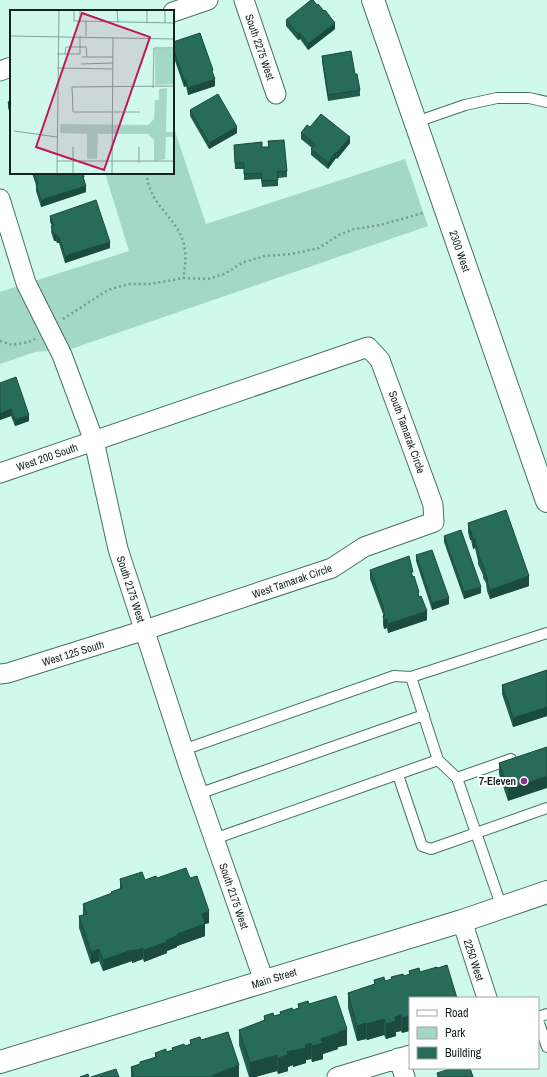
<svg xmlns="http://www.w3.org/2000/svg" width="547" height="1077" font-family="'Archivo Narrow',sans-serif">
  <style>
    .green { fill: #a3d8c7 }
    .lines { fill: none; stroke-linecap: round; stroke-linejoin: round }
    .service-casing { stroke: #487064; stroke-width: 12 }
    .minor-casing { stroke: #487064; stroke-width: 21 }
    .secondary-casing { stroke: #487064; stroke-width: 24 }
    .path { stroke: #78978d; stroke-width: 2.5; stroke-dasharray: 2 3; stroke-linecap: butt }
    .service { stroke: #fff; stroke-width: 10 }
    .minor { stroke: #fff; stroke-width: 19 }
    .secondary { stroke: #fff; stroke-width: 22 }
    .wall { fill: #225c4d }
    .shaded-wall { fill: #1b4b3e }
    .building { fill: #276b59; stroke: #1b4b3e }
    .poi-dot { fill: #852d9a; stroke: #fff; stroke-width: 1.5 }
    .labels { text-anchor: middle; stroke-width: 4; stroke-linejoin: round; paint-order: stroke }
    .street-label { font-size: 11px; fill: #13231e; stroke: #fff }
    .poi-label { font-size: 11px; font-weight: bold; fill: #13231e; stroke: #fff; text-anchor: end }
    .inset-road { fill: none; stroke: #83a399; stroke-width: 1 }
    .view { fill: #c2185b; fill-opacity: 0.15; stroke: #c2185b; stroke-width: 2 }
    .inset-edge { fill: none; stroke: #13231e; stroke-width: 2 }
  </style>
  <rect width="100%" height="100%" fill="#cef9eb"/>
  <!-- green -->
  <path class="green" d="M173,125l33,99 199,-65 23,67 -357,123 -36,3 -35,12v-72l129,-41 -24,-78h68z"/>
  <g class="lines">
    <!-- service casing -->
    <g class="service-casing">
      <path id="service" d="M416,122l49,-17 32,-7h32l18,4
        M411,677l27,83 19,18
        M183,750l211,-74 17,1 136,-44
        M398,775l24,71 9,3 116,-41
        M198,794l226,-79
        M214,839l224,-79
        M502,908l-45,-130 54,-19
        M538,1017l9,-3
        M538,1020l9,27"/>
    </g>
    <!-- minor casing -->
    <g class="minor-casing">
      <path id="minor" d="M244,0l32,94
        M173,12l35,-12
        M0,71l11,-4
        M0,199l26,84 36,72 32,86 24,108 71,218 75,214
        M0,473l368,-126 12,13 47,128 6,17 1,17 -70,25 -32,21 -187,62 -137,43 -8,1
        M462,921l25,77
        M398,1058l7,19
        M337,1077l73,-22"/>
    </g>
    <!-- secondary casing -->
    <g class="secondary-casing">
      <path id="secondary" d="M373,0l174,501
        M0,1062l462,-141 85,-29"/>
    </g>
    <!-- path -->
    <path class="path" d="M146,173c2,9 4,18 9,26 6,10 15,18 21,28 11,15 11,34 7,51
      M63,319l45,-29 20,-6h22l33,-6 25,1 16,-5 20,-12 21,-6 27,-2 27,-6 20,-13 15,-6 26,-4 43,-12
      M0,341l12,4 17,-3 6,-3"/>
    <!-- service -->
    <use href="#service" class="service"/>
    <!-- minor -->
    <use href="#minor" class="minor"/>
    <!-- secondary -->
    <use href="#secondary" class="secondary"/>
  </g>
  <!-- wall -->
  <path class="wall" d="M286,20l49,9 -27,21 -8,-11 -2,1 -12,-14z
    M173,42l40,34 2,10 -27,9 -2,-9 -2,1 -11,-32z
    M322,56l33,18 5,16v6l-32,5 -6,-39z
    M11,101v15l-3,-8v-6z
    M190,110l47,23 -28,16 -19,-33z
    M310,127l40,16 -13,16 -1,-1 -8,11 -17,-14v-6l1,-1 -11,-9v-6z
    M268,141l19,30v6l-9,1v8l-16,1 -1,-8 -17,1v-11h-9l-1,-24 28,2h6z
    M32,173h51l3,19 -45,15 -5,-16v-6z
    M50,216l60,32 -45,15 -6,-20h-2l-1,-2h-2l-3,-9 1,-6 -2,-4z
    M0,383l29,38 -14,5 -4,-10 -11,4z
    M468,523l61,63 -39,13 -3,-8 -1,-8 -3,-5v-3l-5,-11v-3l-3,-13 -2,1 -2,-9h-1l-2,-8z
    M444,536l37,57 -17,6 -20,-57z
    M416,555l33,49 -17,6 -16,-49z
    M370,570l43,7 14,43 -39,13 -1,-5 -3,1 -1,-4v-11l-13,-35z
    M547,670v46l-34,11 -11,-33v-9z
    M547,747l-39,54 -9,-27v-11z
    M157,878h33l19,45 -4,1v12l-28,10v1l-10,4v2l-23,9 -1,-3 -11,4v-2l-29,10 -4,-10 -8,3 -12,-36v-12l4,-1v-11l28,-10v-2l9,-3v-10l25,1z
    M419,968l-9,30 -8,35 -1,-2 -5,1v4l-10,3 -2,-4 -17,5 -1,-1 -9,2 -9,-33v-15l26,-9v-4l11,1 6,-1v-3l13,-1 5,-1v-4z
    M298,1004h11l38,41 -9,2v2l-15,5v5l-11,3 -1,-3 -5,1v3l-13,4v-2l-5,2v4l-10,3 -1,-3 -22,6h-6l-10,-32v-15l25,-9v-5h10l6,-1v-3l13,-2 5,-2z
    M190,1040h11l38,37h-108v-10l9,-3v-2l15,-5v-4l11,-1 6,-2v-2l13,-2 5,-2z"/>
  <!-- shaded-wall -->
  <path class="shaded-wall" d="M335,23v6l-27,21v-6z
    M300,33v6l-2,1v-6z
    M215,79v7l-27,9v-7z
    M184,80h2v6l-2,1z
    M237,127v6l-28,16v-6z
    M350,137v6l-13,16v-6z
    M336,152v6l-8,11v-6z
    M86,186v6l-45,15v-7z
    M56,234v7h-2v-6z
    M57,237h2v6h-2z
    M110,242v6l-45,15v-7z
    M11,409v7l-11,4v-6z
    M29,415v6l-14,5v-6z
    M470,531h1v9h-1z
    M475,539v9l-2,1v-9z
    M529,576v10l-39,13v-9z
    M481,587v6l-17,6v-7z
    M449,598v6l-17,6v-7z
    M427,611v9l-39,13v-9z
    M387,619v9l-3,1v-9z
    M547,707v9l-34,11v-9z
    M547,776v12l-39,13v-12z
    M209,911v12l-4,1v12l-28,10v1l-10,4v2l-23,9v-12l33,-16 25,-20z
    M143,948v11l-11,4v-12z
    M99,949v12l-8,3v-12z
    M132,950v11l-29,10v-11z
    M401,1015v16l-5,1v4l-10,3v-15l9,-7z
    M410,1015v16l-8,2v-15z
    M384,1019v16l-17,5v-16z
    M366,1023v16l-9,2v-15z
    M347,1029v16l-9,2v2l-15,5v5l-11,3v-16l9,-7 17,-7z
    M311,1043v16l-5,1v3l-13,4v-16l12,-6z
    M293,1050v15l-5,2v4l-10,3v-16l9,-6z
    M277,1055v16l-22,6h-5v-14z
    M239,1065v12h-26v-2z"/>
  <!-- building -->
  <path class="building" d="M311,0h2l4,5 1,-1 6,7 1,-1 10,13 -27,21 -8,-11 -2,1 -12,-14z
    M200,33l13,37 -1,1 3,8 -27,9 -2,-8h-2l-11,-32v-6z
    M351,51l4,23h2l3,16 -32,5 -6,-39z
    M218,94l19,33 -28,16 -19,-33z
    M11,101v9l-3,-8z
    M321,114l29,23 -13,16 -1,-1 -8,11 -17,-14 4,-5 -14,-11 6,-8 3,2z
    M284,140l3,31 -10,1 1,8 -16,1 -1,-8 -17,1v-11h-9l-1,-18 28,-3v5h7l-1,-6z
    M34,173h49l1,4h-1l3,9 -45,14 -5,-15 2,-1z
    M96,200l14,42 -45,14 -6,-19h-2l-1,-3 -2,1 -3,-9h3l-4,-10z
    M16,377l13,38 -14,5 -4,-11 -11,5v-31z
    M506,510l23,66 -39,14 -3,-9h1l-2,-7 -3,-5h2l-7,-14h1l-4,-16 -2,1 -2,-9h-1l-2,-8z
    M461,530l20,57 -17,5 -20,-56z
    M432,550l17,48 -17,5 -16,-48z
    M409,556l4,16h-2l2,5 1,-1 5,16 -1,1 1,4 2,-1 6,15 -39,13 -1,-5 -3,1 -1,-4 2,-1 -2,-5 1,-1 -14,-39z
    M547,670v37l-34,11 -11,-33z
    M547,747v29l-39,13 -9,-26z
    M186,868l4,10 7,-2 12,35 -7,3 3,10 -28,10v2l-11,4 1,2 -23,8 -1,-2 -11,3v-1l-29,10 -4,-11 -8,3 -12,-36 8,-2 -4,-10 29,-11 -1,-1 11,-4 -2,-9 22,-7 3,8 11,-4 1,2z
    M447,965l10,33h-47v17l-8,3 -1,-3 -6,2 1,4 -10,3 -2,-5 -17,5 -1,-1 -9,3 -9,-33 27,-9 -1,-4 10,-3 1,4 7,-2 -1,-2 12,-3 1,2 6,-2 -1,-3 10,-3 1,4 17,-5 1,1z
    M336,996l11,33 -9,3v1l-17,6 2,4 -11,3 -1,-3 -6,2 1,3 -13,3v-1l-6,2 1,3 -10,3 -1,-3 -27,8 -11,-33 26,-10 -1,-4 9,-3 1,3 7,-2 -1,-2 12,-4 1,2 6,-2 -1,-4 10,-3 1,3z
    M228,1032l11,33 -26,10 1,2h-80l-3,-10 9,-3v-2l17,-5 -2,-4 11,-4v3l7,-2 -1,-2 12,-4 1,2 6,-2 -1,-4 10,-3 1,3z
    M453,1068h17l3,9h-35l-1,-4z
    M116,1069l3,8h-28z
    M88,1074l1,3h-9z"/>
  <!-- markers -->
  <circle class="poi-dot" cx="524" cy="781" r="4"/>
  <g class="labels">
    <!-- street labels -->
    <g class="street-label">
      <text transform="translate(260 47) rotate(71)" y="4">South 2275 West</text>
      <text transform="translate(460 251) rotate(71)" y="4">2300 West</text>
      <text transform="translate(407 432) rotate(70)" y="4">South Tamarak Circle</text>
      <text transform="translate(47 457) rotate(-19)" y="4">West 200 South</text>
      <text transform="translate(292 581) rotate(-19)" y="4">West Tamarak Circle</text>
      <text transform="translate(131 589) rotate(72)" y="4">South 2175 West</text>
      <text transform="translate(73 653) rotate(-17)" y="4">West 125 South</text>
      <text transform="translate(234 896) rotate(71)" y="4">South 2175 West</text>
      <text transform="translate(474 960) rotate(72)" y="4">2250 West</text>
      <text transform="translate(274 978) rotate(-17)" y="4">Main Street</text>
    </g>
    <!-- poi labels -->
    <g class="poi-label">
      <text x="516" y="785">7-Eleven</text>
    </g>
  </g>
  <!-- overview -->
  <g transform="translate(10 10)">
    <rect width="164" height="164" fill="#cef9eb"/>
    <path d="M145,39h19v35l-19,1zM157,78l-1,44h8v5h-8l-1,22 -11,2v-21l-6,-6h-50l-1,25h-10v-25l-27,-1v-9l88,1 6,-6 1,-19h4v-11z" fill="#a3d8c7"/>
    <path class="inset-road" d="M64,0v11h6M70,0v11l94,2M107,0l1,13M137,0v13M155,0v13M0,26l164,3M76,26v-15M47,44h23v-18M55,44l1,-7h20l1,10M72,47h31M71,54l32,-1M47,58l56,1M143,78l1,-40h20M130,102h-67l-1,-25 102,-1M4,121l43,6M129,137v16M47,151h117M47,164l2,-164M63,164v-27M102,164l1,-137"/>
    <path class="view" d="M72,3l68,24 -46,133 -68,-23z"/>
    <rect width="164" height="164" class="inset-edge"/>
  </g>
  <!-- legend -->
  <rect x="409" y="997" width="130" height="72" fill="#ffffff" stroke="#a1a7a5"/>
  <rect x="417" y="1010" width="20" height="6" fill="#ffffff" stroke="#a1a7a5"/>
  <text x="445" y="1017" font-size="12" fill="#13231e">Road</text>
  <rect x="417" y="1027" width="20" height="12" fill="#a3d8c7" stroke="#a1a7a5"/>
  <text x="445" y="1037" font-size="12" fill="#13231e">Park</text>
  <rect x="417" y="1047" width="20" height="12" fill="#276b59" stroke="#a1a7a5"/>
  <text x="445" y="1057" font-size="12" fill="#13231e">Building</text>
</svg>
